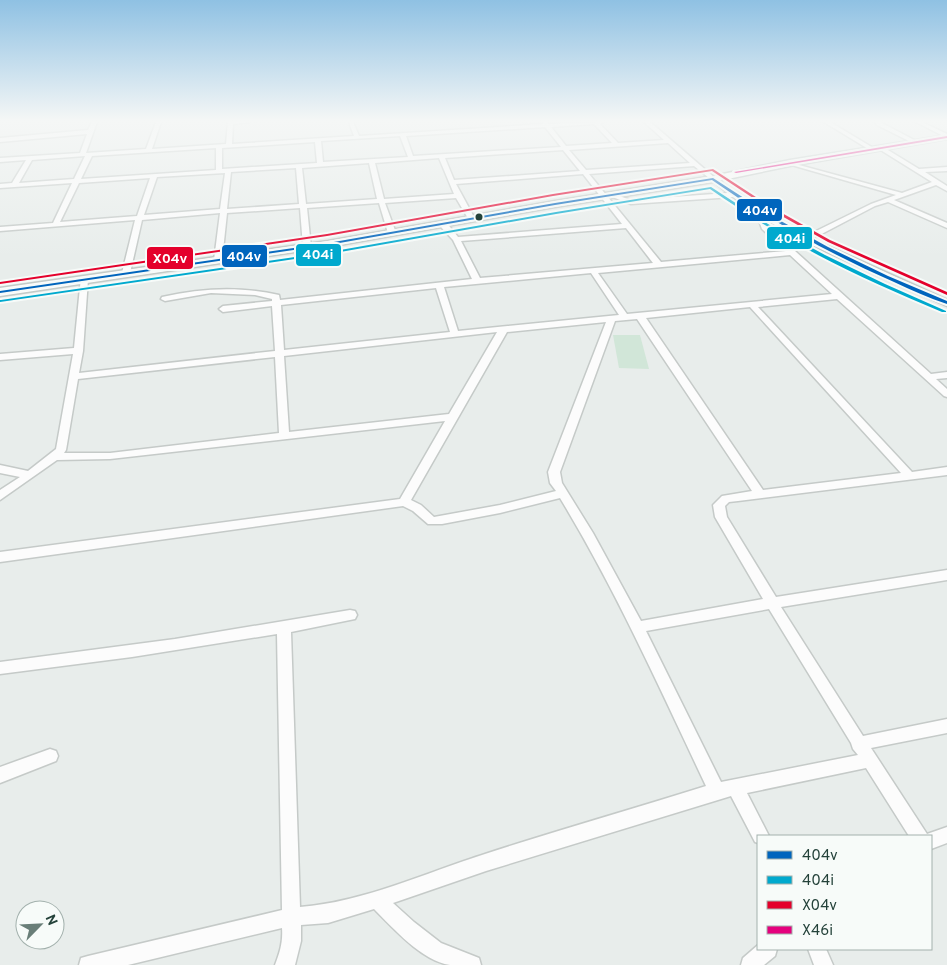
<svg xmlns="http://www.w3.org/2000/svg" width="947" height="965" font-family="Overpass,sans-serif">
  <style>
    .green { fill: #d1e6d8 }
    .lines { fill: none; stroke-linecap: round; stroke-linejoin: round }
    .street-casing { stroke: #c5cac8; stroke-width: 3 }
    .secondary-casing { stroke: #c3cbc8; stroke-width: 3 }
    .street { fill: #fcfcfc; fill-rule: evenodd }
    .secondary { fill: #fcfcfc; fill-rule: evenodd }
    .bus-1-casing { stroke: #f7fbf9; stroke-width: 4 }
    .bus-2-casing { stroke: #f7fbf9; stroke-width: 4 }
    .bus-3-casing { stroke: #f7fbf9; stroke-width: 4 }
    .bus-4-casing { stroke: #f7fbf9; stroke-width: 4 }
    .bus-1 { fill: #0065bd; fill-rule: evenodd }
    .bus-2 { fill: #00a9ce; fill-rule: evenodd }
    .bus-3 { fill: #e4002b; fill-rule: evenodd }
    .bus-4 { fill: #e5007d; fill-rule: evenodd }
    .bus-dot { fill: #24423a; stroke: #f7fbf9; stroke-width: 2 }
    .line-badge { stroke: #f7fbf9; stroke-width: 2 }
    .badge-label { font-size: 14px; text-anchor: middle; font-weight: bold; fill: #fff }
  </style>
  <rect width="100%" height="100%" fill="#e8edeb"/>
  <!-- green -->
  <path class="green" d="M613,335h27l9,34 -30,-1z"/>
  <g class="lines">
    <!-- street casing -->
    <g class="street-casing">
      <path id="street" d="M92,122h5l-11,31 60,-4 10,-27h5l-9,27 74,-5 2,-22h22l-17,2 -1,20 122,-8 -5,-14h4l6,14 184,-12 -1,-2h5l1,2 56,-2 -4,2 18,19 46,-3 -20,-18h6l65,56 47,35 44,23 65,-32 25,-9 -108,-31v-2l114,31 30,-11 -53,-33v-2h4l36,22 28,-2v4l-22,1 22,14v5l-11,-6 -42,15 53,23v5l-59,-26 -13,4 -63,33 135,61v6l-144,-65 -37,-21 8,12 157,142 16,-2v6l-11,1 11,10v8l-3,-1 -107,-97 -79,8 154,165 35,-5v8l-209,26 -9,1 -4,4 2,11 49,80 171,-27v10l-166,27 82,129 84,-17v14l-76,15 56,86 20,-7v16l-16,6v-13h-22l-43,-68 -119,25 22,43h-11v7l-3,-1 -24,-46 -245,75 -93,32 21,19 27,21 38,15 2,7c-10,0 -21,0 -31,0 -28,-4 -57,-37 -76,-56l-46,14 -27,2v16l-6,24h-20c5,-13 8,-23 7,-37l-154,37h-49l2,-7 7,-2 194,-46 -5,-276 -145,23 -132,17v-12l175,-23 175,-29 5,1 2,4 -2,4 -5,1 -59,12 9,275c64,-5 125,-34 185,-53 73,-24 148,-45 221,-68 -46,-97 -90,-196 -146,-288l-60,15 -58,11h-14l-15,-13 -10,-5 -403,56v-10l400,-53 45,-78 -335,38 -53,1 -57,40v-10l20,-13 -20,-4v-8l28,6 28,-22 17,-95 -73,6v-6l74,-6 7,-71 7,2 -5,72 -4,22 196,-22 -3,-45 -49,6 -4,-3 4,-3 49,-5v-2l-17,-4 -44,-2 -46,8 -4,-2 1,-2c39,-9 78,-11 117,-2l1,5 192,-21 -19,-39 -13,-14v-4h6l12,15 164,-13 -39,-50 -127,10 19,35 -2,1h-4l-13,-22 -71,5 11,30 -4,2 -4,-2 -9,-30 -72,5 4,39 -4,2 -4,-2 -3,-39 -73,5 -5,47 -4,2 -4,-2 6,-47 -78,7 -12,53 -4,2 -4,-2 13,-53 -135,11v-4l53,-4 19,-40 -72,5v-4l12,-1 14,-23 -26,2v-4l80,-5 7,-19 -87,8v-4l88,-8zM594,124l18,19 -46,3 -15,-19zM545,127l16,20 -148,9 -7,-20zM400,136l8,21 -85,5 -2,-21zM315,142l2,21 -95,6v-21zM668,143l22,20 -104,7 -17,-20zM216,148v22l-135,9 11,-23zM563,150l17,21 -126,9 -9,-22zM85,156l-11,23 -55,4 13,-23zM439,158l15,36 -70,5 -9,-36zM369,163l8,36 -71,5 -4,-36zM694,166l34,27 -97,7 -21,-7 -3,2 24,9 102,-7 24,18 5,14 24,22 -125,11 -72,-88zM296,168l3,36 -72,5 4,-37zM225,173l-5,36 -76,6 13,-38zM150,178l-13,38 -77,6 19,-39zM626,228l27,35 -173,15 -19,-37zM790,255l42,39 -205,20 -29,-41zM591,273l28,42 -161,16 -14,-44zM436,288l14,44 -166,18 -3,-45zM750,307l151,166 -138,17 -117,-172zM637,319l115,172 -30,5 -9,9 2,12 48,82 -122,22 -48,-88 -31,-50 -2,-11 55,-151zM606,322l-58,150 2,11 6,8 -56,14 -66,12 -13,-12 -10,-5 96,-168zM497,332l-48,82 -160,18 -5,-76zM275,357l4,76 -169,20h-46l2,-3 12,-71zM769,609l82,134 2,6 5,6 -137,27 -75,-151z
        M824,122h6l45,27 -5,1z
        M875,122h5l38,20 -5,1 -36,-18z
        M916,122h6l25,12v4z
        M50,749l6,2 2,5 -2,5 -56,22v-16z
        M758,945v4h19l-2,7 -11,9h-23l2,-7z
        M808,949h18l7,16h-19z"/>
    </g>
    <!-- secondary casing -->
    <g class="secondary-casing">
      <path id="secondary" d="M947,135v4l-157,27 -77,16 -158,25 -227,40 -328,49v-8l328,-47 227,-40 158,-25 77,-16z"/>
    </g>
    <!-- street -->
    <use href="#street" class="street"/>
    <!-- secondary -->
    <use href="#secondary" class="secondary"/>
    <!-- bus-1 casing -->
    <g class="bus-1-casing">
      <path id="bus-1" d="M713,178l57,37 58,32 60,29 59,25v3c-18,-6 -36,-14 -53,-22 -64,-28 -125,-62 -182,-102l-157,25 -227,40 -328,48v-2l328,-48 227,-40z"/>
    </g>
    <!-- bus-2 casing -->
    <g class="bus-2-casing">
      <path id="bus-2" d="M711,187l57,37 57,31 60,29 61,27v1h-4c-50,-21 -100,-43 -148,-70 -29,-16 -56,-34 -84,-53l-154,25 -227,40 -329,48v-2h1l328,-48 227,-40z"/>
    </g>
    <!-- bus-3 casing -->
    <g class="bus-3-casing">
      <path id="bus-3" d="M713,169l60,39 57,32 117,52v3l-119,-53 -57,-32 -59,-39 -159,25 -226,40 -327,48v-2l327,-48 226,-40z"/>
    </g>
    <!-- bus-4 casing -->
    <g class="bus-4-casing">
      <path id="bus-4" d="M947,136v2l-211,35 -2,-1z"/>
    </g>
    <!-- bus-1 -->
    <use href="#bus-1" class="bus-1"/>
    <!-- bus-2 -->
    <use href="#bus-2" class="bus-2"/>
    <!-- bus-3 -->
    <use href="#bus-3" class="bus-3"/>
    <!-- bus-4 -->
    <use href="#bus-4" class="bus-4"/>
  </g>
  <!-- sky -->
  <linearGradient id="sky" x2="0" y2="1"><stop stop-color="#8fc1e3"/><stop offset="0.47" stop-color="#f5f7f6"/><stop offset="1" stop-color="#f5f7f6" stop-opacity="0"/></linearGradient>
  <rect width="947" height="257" fill="url(#sky)"/>
  <!-- markers -->
  <circle class="bus-dot" cx="479" cy="217" r="4.5"/>
  <g class="line-badge">
    <rect x="736" y="198" width="47" height="24" rx="5" fill="#0065bd"/>
    <rect x="766" y="226" width="47" height="24" rx="5" fill="#00a9ce"/>
    <rect x="295" y="243" width="47" height="24" rx="5" fill="#00a9ce"/>
    <rect x="221" y="244" width="47" height="24" rx="5" fill="#0065bd"/>
    <rect x="146" y="246" width="48" height="24" rx="5" fill="#e4002b"/>
  </g>
  <g class="badge-label">
    <text x="760" y="215">404v</text>
    <text x="790" y="243">404i</text>
    <text x="318" y="259">404i</text>
    <text x="244" y="261">404v</text>
    <text x="170" y="263">X04v</text>
  </g>
  <!-- legend -->
  <rect x="757" y="835" width="175" height="115" fill="#f7fbf9" stroke="#a3b1ad"/>
  <rect x="767" y="851" width="25" height="8" fill="#0065bd" stroke="#a3b1ad"/>
  <text x="802" y="860" font-size="15" fill="#24423a">404v</text>
  <rect x="767" y="876" width="25" height="8" fill="#00a9ce" stroke="#a3b1ad"/>
  <text x="802" y="885" font-size="15" fill="#24423a">404i</text>
  <rect x="767" y="901" width="25" height="8" fill="#e4002b" stroke="#a3b1ad"/>
  <text x="802" y="910" font-size="15" fill="#24423a">X04v</text>
  <rect x="767" y="926" width="25" height="8" fill="#e5007d" stroke="#a3b1ad"/>
  <text x="802" y="935" font-size="15" fill="#24423a">X46i</text>
  <!-- north arrow -->
  <g transform="translate(40 925) rotate(66)"><circle r="24" fill="#f7fbf9" stroke="#a3b1ad"/>
  <path d="M0-4L9 19L0 12L-9 19Z" fill="#697e78"/>
  <text y="-8" font-size="14" font-weight="bold" text-anchor="middle" fill="#24423a">N</text>
  </g>
</svg>
